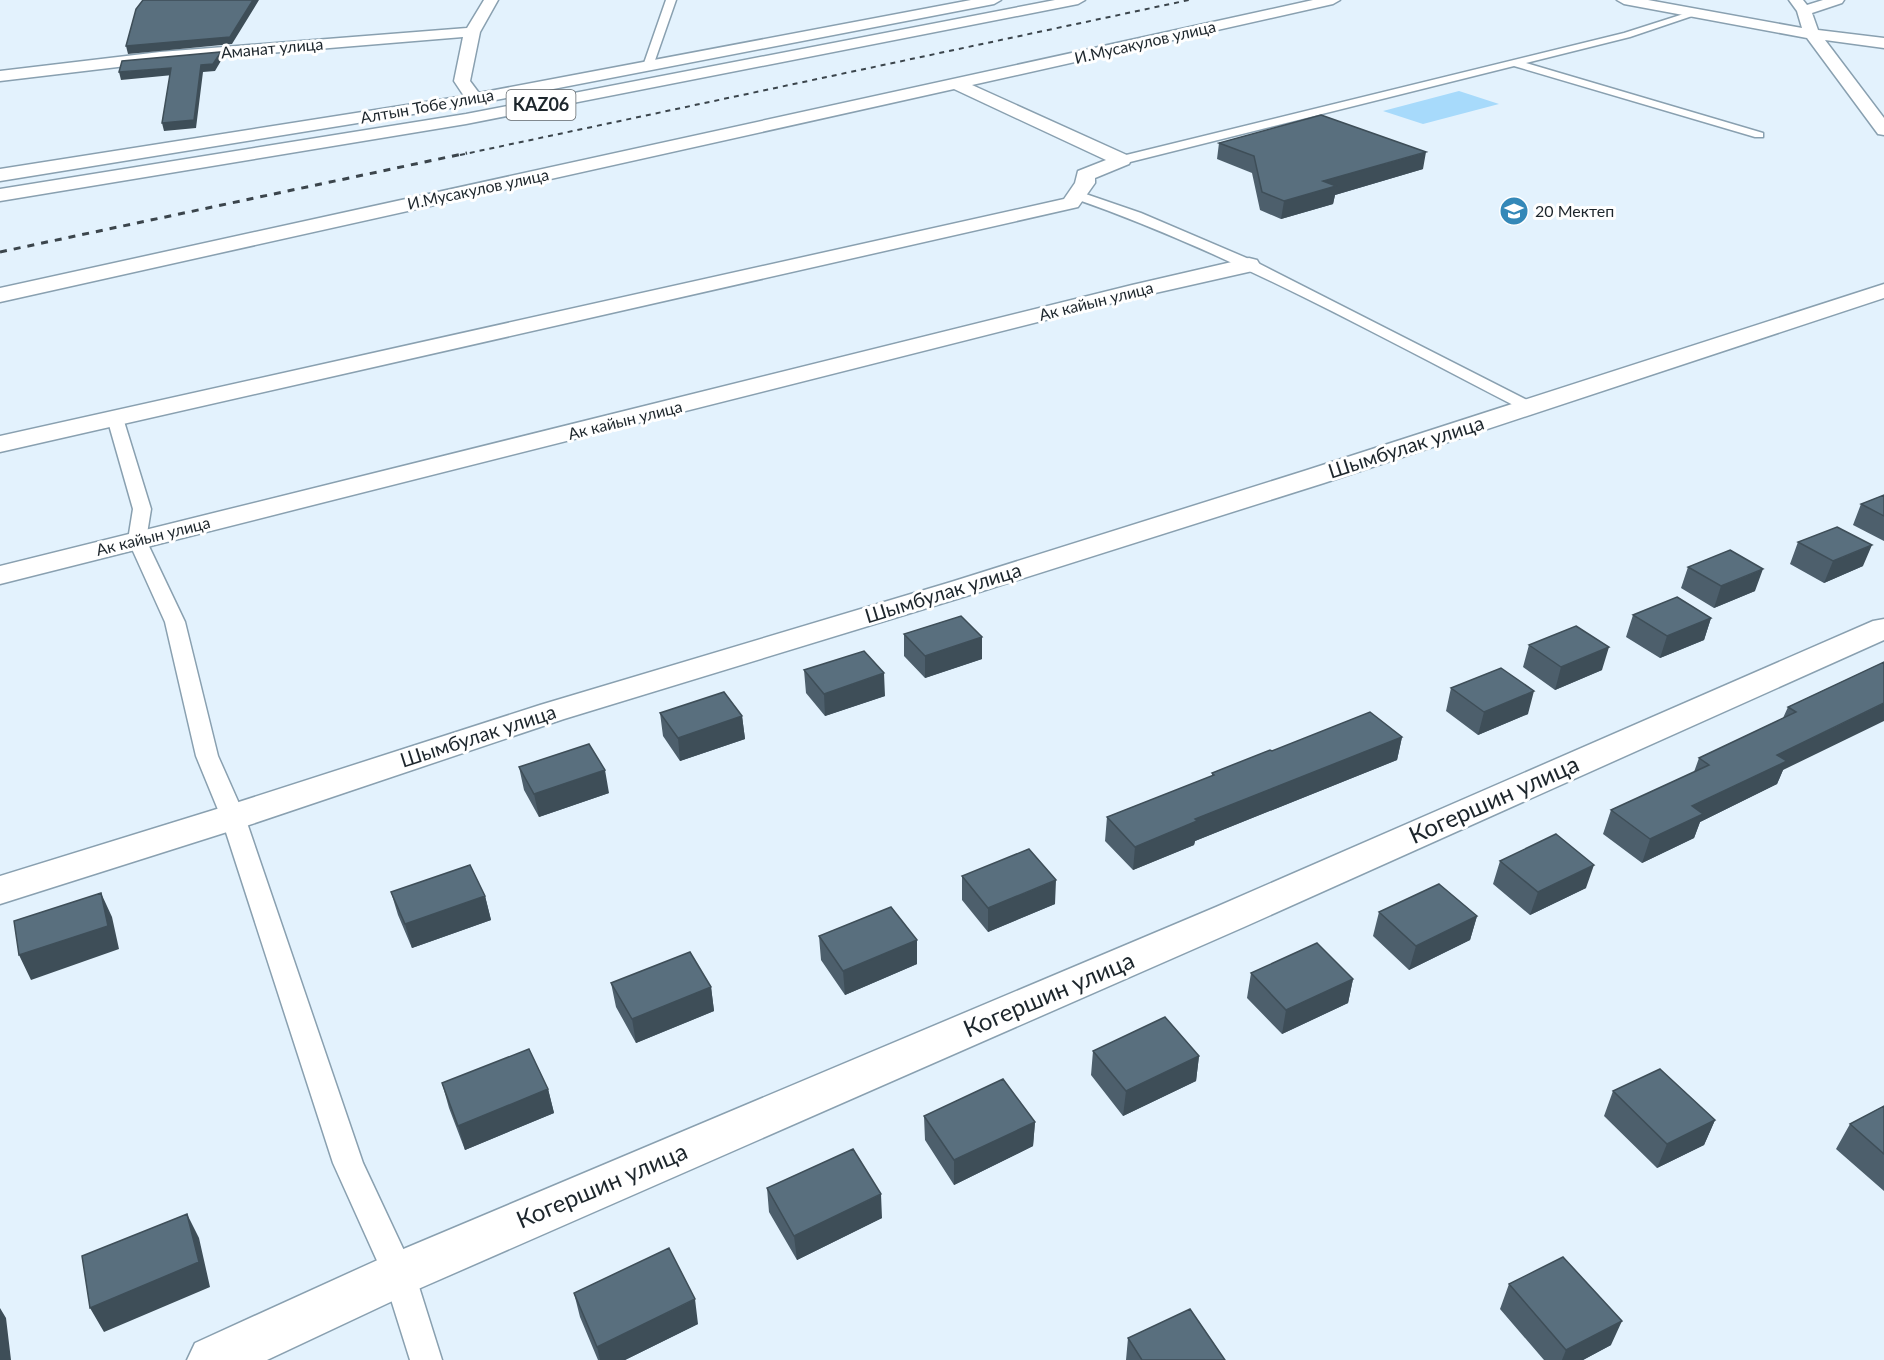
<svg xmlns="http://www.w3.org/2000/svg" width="1884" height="1360" font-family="Lato,sans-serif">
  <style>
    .green { fill: #a7dafb }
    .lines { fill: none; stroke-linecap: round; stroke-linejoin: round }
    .service-casing { stroke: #89a0b0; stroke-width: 3 }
    .minor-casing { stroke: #89a0b0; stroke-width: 3 }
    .trunk-casing { stroke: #89a0b0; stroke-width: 3 }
    .service { fill: #fff; fill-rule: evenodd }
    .minor { fill: #fff; fill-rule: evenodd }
    .trunk { fill: #fff; fill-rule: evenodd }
    .rail-far1 { stroke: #3b454c; stroke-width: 2; stroke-dasharray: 5 5; stroke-linecap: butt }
    .rail { stroke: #3b454c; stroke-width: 3; stroke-dasharray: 7 7; stroke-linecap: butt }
    .wall { fill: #4d5f6c }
    .shaded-wall { fill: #3e4e58 }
    .building { fill: #596f7e; stroke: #3e4e58; stroke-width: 1.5 }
    .labels { text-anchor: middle; stroke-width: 6; stroke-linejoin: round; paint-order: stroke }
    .far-street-label { font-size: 16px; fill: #1d262c; stroke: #fff }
    .far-poi-label { font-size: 16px; fill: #1d262c; stroke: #fff; text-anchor: start }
    .shield { fill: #fff; stroke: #61676b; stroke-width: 1.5 }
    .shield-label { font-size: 18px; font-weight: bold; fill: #1d262c }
    .street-label { font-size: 20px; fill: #1d262c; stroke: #fff }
    .near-street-label { font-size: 24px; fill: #1d262c; stroke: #fff }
  </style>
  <rect width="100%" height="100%" fill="#e3f2fd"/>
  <!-- green -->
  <path class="green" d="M1459,91l40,13 -76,20 -40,-13z"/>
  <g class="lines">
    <!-- service casing -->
    <g class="service-casing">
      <path id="service" d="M666,0h10l-23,66 -9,2 -1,-2z
        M1696,10l8,2 -74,25 -104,26 237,70v4h-8l-241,-71 -392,98 -6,-4 2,-3 506,-124z
        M1077,191l64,22 115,49 279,142 2,3 -2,3h-12c-148,-76 -292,-157 -450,-212l-2,-3z
        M115,413l8,5 28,91 -5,31 39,82 33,134 27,61 118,346 52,111 27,86h-32l-27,-86 -50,-111 -112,-346 -25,-61 -31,-134 -37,-82 5,-31 -26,-91z"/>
    </g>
    <!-- minor casing -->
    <g class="minor-casing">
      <path id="minor" d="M484,0h14l-18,32 -10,49 9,12 492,-93h30l-7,4 -519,100 -475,77v-12l464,-73 -10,-15 9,-44 -303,25 -160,19v-10l160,-19 307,-24z
        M1313,0h27l-7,4 -361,81 157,71 2,4 -2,4 -34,14v5l-17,24 -1078,245v-16l1064,-237 11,-16 3,-12 28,-11 -152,-71 -954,213v-14z
        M1617,0h31l154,28 -5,-17 -8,-11h14l4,5 16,-5h21l-2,3 -30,10 6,17 66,8v10l-59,-8 59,78v17l-6,-1 -71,-96 -183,-34z
        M1249,258l8,2 3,5 -3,5 -124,28 -1133,286v-18l1132,-281z
        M1884,284v14l-560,185 -351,111 -409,125 -318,107 -246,78v-28l220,-68 320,-103 411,-123 353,-111z
        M1884,619v21l-640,287 -828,363 -149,70h-80l8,-17 187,-85 834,-351 657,-286z"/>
    </g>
    <!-- trunk casing -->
    <g class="trunk-casing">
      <path id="trunk" d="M1055,0h30l-7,4 -612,120 -466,77v-12l466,-75z"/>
    </g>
    <!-- service -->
    <use href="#service" class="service"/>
    <!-- minor -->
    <use href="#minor" class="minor"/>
    <!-- trunk -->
    <use href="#trunk" class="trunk"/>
    <!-- rail-far1 -->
    <path class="rail-far1" d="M460,155l729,-155"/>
    <!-- rail -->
    <path class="rail" d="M0,252l467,-99"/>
  </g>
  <!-- wall -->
  <path class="wall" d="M1219,143l204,26 -88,26 -2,9 -52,15 -21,-9 -8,-37 -35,-14z
    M1884,495v46l-31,-16 8,-21z
    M1798,542l65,24 -39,17 -34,-19z
    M1688,567l67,24 -41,17 -33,-20z
    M1633,615l78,3 -7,22 -44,18 -34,-21z
    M904,634l78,3v22l-57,19 -21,-22z
    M1529,645l73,25 -47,20 -32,-23z
    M1884,662l-101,108 -6,14 -77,38 -6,16 -52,25 -39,-29 8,-24 83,-38 5,-14 84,-40 5,-11z
    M804,670l81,26 -60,20 -19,-23z
    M1451,688l77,26 -50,21 -32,-24z
    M660,713l82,3 3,23 -65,22 -17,-25z
    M1402,737l-5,23 -202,81 -1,4 -61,25 -28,-29 2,-24 105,-41v-3l60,-22z
    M519,767l90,26 -70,24 -15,-27z
    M1500,861l86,27 -56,27 -37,-31z
    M962,876l93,28 -67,28 -26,-32z
    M391,892l94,4 6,24 -79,28 -14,-33z
    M1379,912l98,4 -7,24 -61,30 -36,-34z
    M819,936l98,4v24l-72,31 -24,-35z
    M1251,973l102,6 -5,24 -66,31 -35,-36z
    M611,983l100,4 3,24 -78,32 -20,-36z
    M1093,1051l106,5 -3,25 -73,35 -32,-41z
    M442,1083l106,6 6,24 -89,37 -16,-42z
    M1613,1091l102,29 -11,25 -47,23 -53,-52z
    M1884,1106v85l-48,-42 14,-25z
    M924,1116l111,6 -2,24 -79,39 -29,-45z
    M767,1188l115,30 -85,42 -28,-48z
    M1509,1284l102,61 -28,15h-39l-44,-51z
    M574,1293l124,31 -73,36h-27l-18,-43z
    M1128,1338l97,22h-99z"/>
  <!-- shaded-wall -->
  <path class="shaded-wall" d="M253,0h6l-27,44 -104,10 -2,-8z
    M221,52l1,7 -7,12 -12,1 -7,56 -32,3 -2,-8 39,-58z
    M171,68l2,7 -52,5 -2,-8z
    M1426,152l-3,17 -88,26 -2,9 -52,15 3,-18 39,-20z
    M1872,545l-9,21 -39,17 9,-22z
    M1763,569l-8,22 -41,17 7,-22z
    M1711,618l-7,22 -44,18 7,-22z
    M982,637v22l-57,19v-22z
    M1609,647l-7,23 -47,20 6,-23z
    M884,673l1,23 -60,20 -1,-22z
    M1534,691l-6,23 -50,21 6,-23z
    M1884,703v18l-101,49 -6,14 -77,38 -6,16 -52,25 8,-24 42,-33 85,-51z
    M742,716l3,23 -65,22 -2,-23z
    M1402,737l-5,23 -202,81 -1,4 -61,25 2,-23 60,-28z
    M605,770l4,23 -70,24 -5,-23z
    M1594,865l-8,23 -56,27 8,-23z
    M1056,880l-1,24 -67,28v-24z
    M101,893l11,24 7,32 -88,31 -12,-25z
    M485,896l6,24 -79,28 -7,-24z
    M1477,916l-7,24 -61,30 7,-24z
    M917,940v24l-72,31 -2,-24z
    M1353,979l-5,24 -66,31 4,-24z
    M711,987l3,24 -78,32 -4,-24z
    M1199,1056l-3,25 -73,35 3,-25z
    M548,1089l6,24 -89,37 -7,-24z
    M1715,1120l-11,25 -47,23 10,-24z
    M1035,1122l-2,24 -79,39v-25z
    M881,1194l1,24 -85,42 -3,-24z
    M187,1214l12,24 11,49 -106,45 -14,-24z
    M695,1299l3,25 -73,36h-25l-3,-13z
    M0,1308l6,10 5,42h-11z
    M1622,1321l-11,24 -28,15h-21l4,-10z"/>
  <!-- building -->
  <path class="building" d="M143,0h110l-23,37 -104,9 10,-37z
    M221,52l-8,12 -12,1 -7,55 -32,3 9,-55 -52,4 3,-11z
    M1321,115l105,37 -103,29 13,5 -52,15 -22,-9 -8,-36 -35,-13z
    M1884,495v21l-23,-12z
    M1837,527l35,18 -39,16 -35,-19z
    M1730,550l33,19 -42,17 -33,-19z
    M1677,597l34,21 -44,18 -34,-21z
    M961,616l21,21 -57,19 -21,-22z
    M1576,626l33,21 -48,20 -32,-22z
    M864,651l20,22 -60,21 -20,-24z
    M1884,662v41l-107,52 10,6 -95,45 11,8 -53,25 -39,-29 98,-45 -10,-7 97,-46 -8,-5z
    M1501,668l33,23 -50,21 -33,-24z
    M724,692l18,24 -64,22 -18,-25z
    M1370,712l32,25 -207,82 2,2 -62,26 -28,-30 107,-42 -2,-2 58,-23 2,1z
    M589,744l16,26 -71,24 -15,-27z
    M1556,834l38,31 -56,27 -38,-31z
    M1029,849l27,31 -68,28 -26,-32z
    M470,865l15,31 -80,28 -14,-32z
    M1439,884l38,32 -61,30 -37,-34z
    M101,893l7,33 -89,29 -5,-34z
    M891,907l26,33 -74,31 -24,-35z
    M1317,943l36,36 -67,31 -35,-37z
    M690,952l21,35 -79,32 -21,-36z
    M1165,1017l34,39 -73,35 -33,-40z
    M529,1049l19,40 -90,37 -16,-43z
    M1660,1069l55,51 -48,24 -54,-53z
    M1003,1079l32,43 -81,38 -30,-44z
    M1884,1106v48l-34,-30z
    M853,1149l28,45 -87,42 -27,-48z
    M187,1214l12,48 -109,46 -8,-52z
    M669,1248l26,51 -98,48 -23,-54z
    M1563,1257l59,64 -56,29 -57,-66z
    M1190,1309l35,51h-83l-14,-22z"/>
  <!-- icons -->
  <defs>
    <g id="school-disc" transform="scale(1.5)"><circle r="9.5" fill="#3488b8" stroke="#fff"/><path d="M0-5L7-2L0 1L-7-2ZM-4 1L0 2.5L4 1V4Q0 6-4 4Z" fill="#fff"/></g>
  </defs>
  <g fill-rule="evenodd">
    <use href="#school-disc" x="1514" y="211"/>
  </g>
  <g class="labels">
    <!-- far-street labels -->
    <g class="far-street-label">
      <text transform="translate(1145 42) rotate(-13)" y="6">И.Мусакулов улица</text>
      <text transform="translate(272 48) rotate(-5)" y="6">Аманат улица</text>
      <text transform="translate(427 106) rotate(-10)" y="6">Алтын Тобе улица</text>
      <text transform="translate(478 189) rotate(-12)" y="6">И.Мусакулов улица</text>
      <text transform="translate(1096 301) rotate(-14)" y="6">Ак кайын улица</text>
      <text transform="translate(625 420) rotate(-14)" y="6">Ак кайын улица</text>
      <text transform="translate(153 536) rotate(-14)" y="6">Ак кайын улица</text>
    </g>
    <!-- far-poi labels -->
    <g class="far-poi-label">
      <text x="1535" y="217">20 Мектеп</text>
    </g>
    <!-- shield labels -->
    <rect class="shield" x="506.5" y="90" width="69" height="30" rx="4.5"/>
    <g class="shield-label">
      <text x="541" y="111">KАZ06</text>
    </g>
    <!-- street labels -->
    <g class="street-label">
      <text transform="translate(1406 447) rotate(-18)" y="7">Шымбулак улица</text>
      <text transform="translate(943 593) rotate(-17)" y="7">Шымбулак улица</text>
      <text transform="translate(478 736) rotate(-18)" y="7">Шымбулак улица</text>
    </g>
    <!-- near-street labels -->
    <g class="near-street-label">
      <text transform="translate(1494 800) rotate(-24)" y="8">Когершин улица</text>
      <text transform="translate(1049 995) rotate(-23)" y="8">Когершин улица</text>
      <text transform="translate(602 1186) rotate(-23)" y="8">Когершин улица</text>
    </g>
  </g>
</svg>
